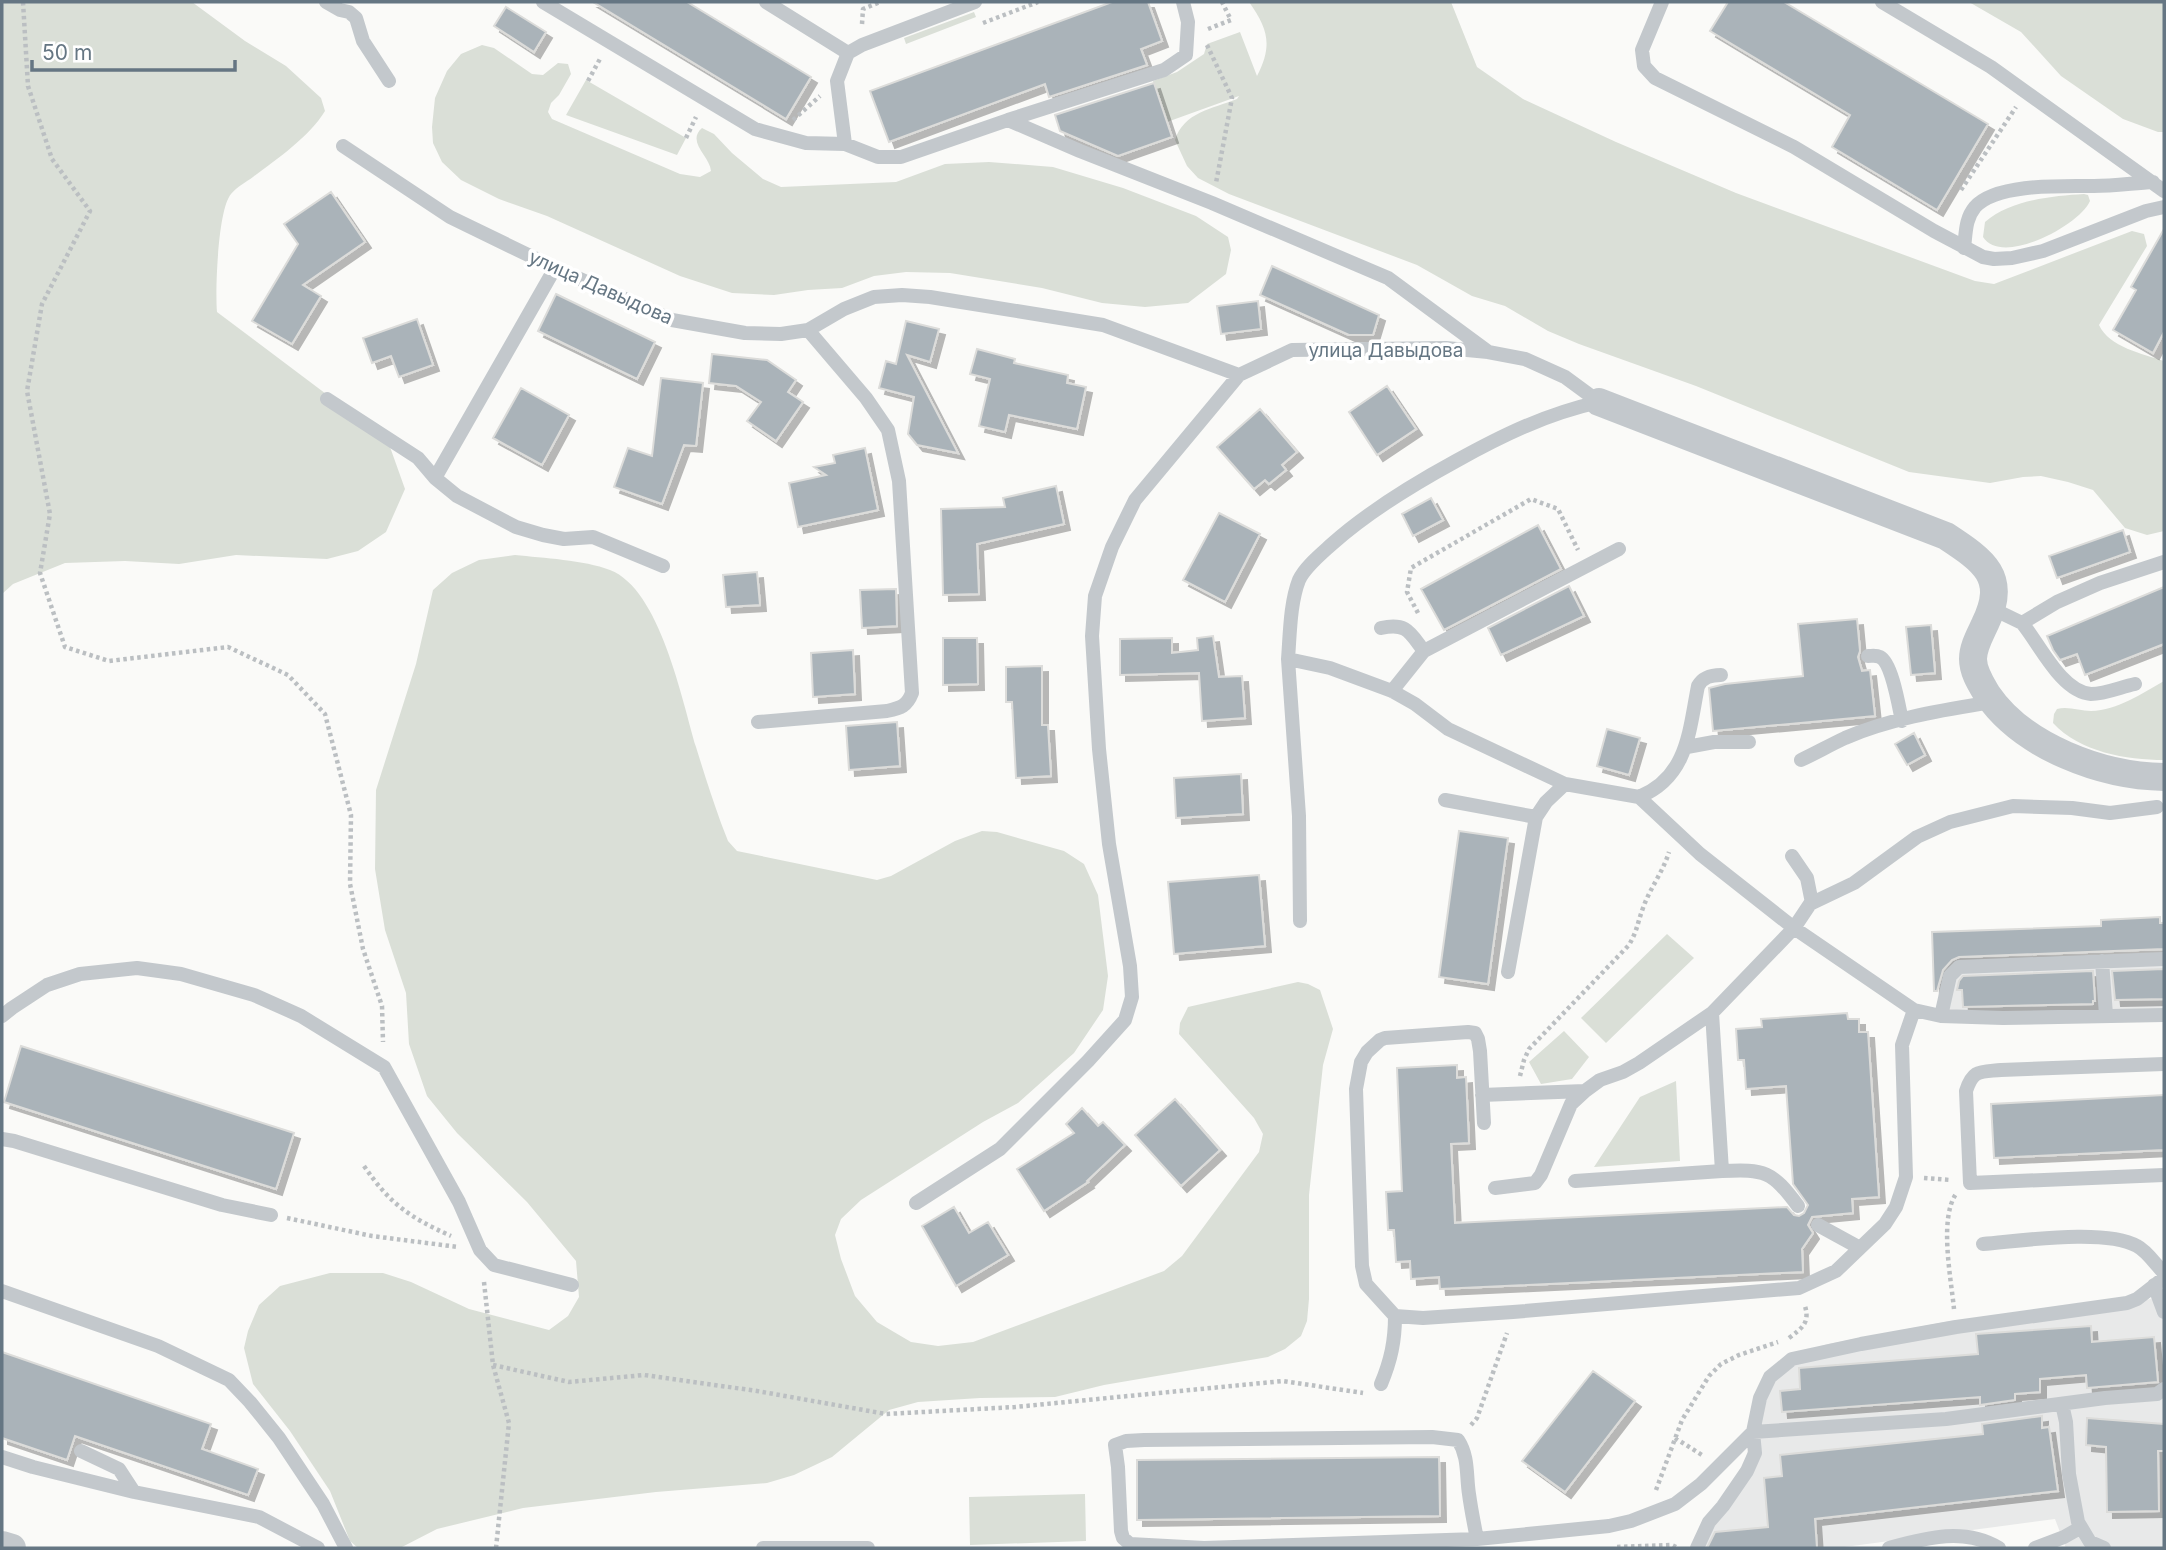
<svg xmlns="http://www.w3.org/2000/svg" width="2166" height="1550" font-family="Inter,sans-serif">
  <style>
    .built { fill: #e8e9e9 }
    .green { fill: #dadfd7 }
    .building { fill: #aab3b9; stroke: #dcdcda; stroke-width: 2; filter: url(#shadow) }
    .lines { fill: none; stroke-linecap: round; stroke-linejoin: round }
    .path { stroke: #bbbfc2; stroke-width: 4.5; stroke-dasharray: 3.5 3.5; stroke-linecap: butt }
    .service { stroke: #c3c8cc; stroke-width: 14 }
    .minor { stroke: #c3c8cc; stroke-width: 28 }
    .labels { text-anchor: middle; stroke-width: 7; stroke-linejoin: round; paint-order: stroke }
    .street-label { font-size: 19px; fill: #657683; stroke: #fff }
  </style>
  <defs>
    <filter id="shadow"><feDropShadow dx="6" dy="6" stdDeviation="0" flood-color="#0004"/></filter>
  </defs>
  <rect width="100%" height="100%" fill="#fafaf8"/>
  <!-- built -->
  <path class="built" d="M2164,953v68h-221l-6,-62z
    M2164,1295v253h-98l-11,-29 -218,29h-140l42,-67 25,-84 11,-23 25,-22 28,-8 122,-23 186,-18z"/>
  <!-- green -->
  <path class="green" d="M2,2h190l53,39 41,25 35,32 4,13c-15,25 -49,49 -72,66 -7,5 -16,10 -22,17 -13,15 -16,96 -14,118l137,103 36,32 15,42 -19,43 -28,19 -31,8 -91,-4 -57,9 -54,-3 -60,2 -52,21 -11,10z
    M1249,2h202l26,65 46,32 93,43 120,51 239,88 19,3 138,-53 12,3 3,12 -48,79c10,22 44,29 65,36v170l-17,4 -22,-7 -32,-38 -25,-8 -27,-6 -18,1 -33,6 -81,-11 -213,-86 -117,-42 -31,-13 -43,-25 -33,-10 -55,-31 -188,-71 -31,-16 -11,-12 -12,-26c9,-28 37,-31 62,-41l2,-3 -72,26 -14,-41 24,-9 27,-18 3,-10 33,-12 17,44c16,-31 11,-47 -8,-74z
    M1969,2h195v130h-6l-35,-13 -62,-43 -40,-44z
    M974,12l2,5 -70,27 -2,-6z
    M482,45l12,3 38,26 11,1 15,-12 10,1 3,10 -12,21 -8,8 -3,9 4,7 128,55 20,3 11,-6c-1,-15 -25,-29 -9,-43l12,6 18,19 31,26 18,8 115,-5 49,-18 44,-2 64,5 70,21 73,28 32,21 3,13 -5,24 -38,29 -43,4 -43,-4 -60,-15 -92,-15 -44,-1 -32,4 -32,12 -34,2 -34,5 -42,-2 -52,-17 -133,-60 -48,-17 -38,-19 -19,-18 -9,-19 -1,-16 3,-29 12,-27 14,-17z
    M586,80l100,58 -9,17 -111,-40z
    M2084,194l4,1 2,6c-10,24 -88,66 -107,36l2,-15c25,-22 67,-26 99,-28z
    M515,555c28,3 69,5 95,15 50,19 72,130 86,177 8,26 16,51 25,76l7,18 9,10 140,29 14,-4 64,-35 27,-10 15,1 67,19 20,13 14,31 10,81 -5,34 -29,43 -56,50 -35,19 -122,78 -20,19 -6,16 6,24 14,37 22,26 34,20 27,4 35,-4 191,-71 18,-15 77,-104 4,-18 -9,-16 -75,-84 1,-11 8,-16 110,-25 10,2 12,6 13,39 -10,36 -14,130v104l-2,22 -6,15 -16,13 -17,8 -164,28 -49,12 -75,1 -62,4 -29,8 -57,47 -38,18 -27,8 -111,9 -133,16 -86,21 -37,19h-42l-8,-7 -20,-50 -40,-60 -37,-47 -9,-36 4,-17 11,-26 21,-19 50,-13h53l28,9 58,27 80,21 19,-14 11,-19 -3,-36 -49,-59 -70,-69 -30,-37 -18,-52 -3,-51 -21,-63 -10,-61 1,-79 40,-126 17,-74 19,-17 27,-13z
    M2164,681v79c-38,0 -84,-8 -111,-37l1,-9 3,-5c11,-3 23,2 34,2 27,-1 50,-17 73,-30z
    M1667,934l27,24 -88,85 -25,-25z
    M1564,1031l25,26 -17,22 -31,5 -12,-22z
    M1676,1081l4,80 -86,6 46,-70z
    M1085,1494l1,47 -116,4 -1,-48z"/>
  <!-- building -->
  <path class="building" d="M593,2h94l124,75 -25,42z
    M1112,2h36l14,39 -21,8 6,16 -98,32 -4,-13 -156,58 -19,-51z
    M1728,2h56l204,122 -51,86 -105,-63 18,-32 -140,-84z
    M506,7l40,25 -12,20 -40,-26z
    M1154,83l18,54 -54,19 -58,-25 -5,-16z
    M331,192l34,50 -62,43 18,11 -29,48 -40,-23 46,-77 -14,-20z
    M2164,229v103l-11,21 -40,-23 23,-40 -5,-3z
    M1272,266l107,49 -6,20h-24l-89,-40z
    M556,294l99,48 -18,37 -99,-48z
    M1258,301l3,28 -40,5 -4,-28z
    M417,319l16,46 -34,12 -8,-21 -19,7 -9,-25z
    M906,321l33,8 -9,33 -23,-7 51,98 -41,-8 -9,-11 6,-37 -35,-9 7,-27 10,3z
    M977,349l38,10 -1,4 54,12 -1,8 19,4 -9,42 -68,-14 -4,17 -26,-6 11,-47 -20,-5z
    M712,354l55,6 29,20 -8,12 15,10 -27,39 -29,-20 14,-19 -25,-16 -27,-3z
    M661,378l42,5 -7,63 -12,-1 -22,59 -48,-17 14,-39 24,8z
    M1387,386l29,43 -39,26 -28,-43z
    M521,388l48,27 -27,50 -49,-27z
    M1260,409l37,43 -15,13 4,5 -17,14 -4,-4 -11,9 -37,-42z
    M865,448l13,62 -80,17 -9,-44 37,-8 -12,-8 21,-4 -2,-8z
    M1056,486l8,38 -87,20 2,50 -36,1 -2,-86 64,-2 -2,-9z
    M1431,498l12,22 -30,16 -11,-22z
    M1219,513l41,21 -35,68 -42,-22z
    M1538,525l23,44 -117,61 -23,-41z
    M2123,530l7,22 -73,26 -8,-22z
    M757,572l3,33 -34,2 -3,-32z
    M1569,586l15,30 -83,39 -13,-27z
    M2164,587v57l-79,31 -8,-21 -17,6 -7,-10 -6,-14z
    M896,589l1,37 -35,2 -2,-38z
    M1857,619l3,32 -2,6 4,14 8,-1 5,46 -162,15 -4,-43 16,-4 78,-8 -5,-52z
    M1931,625l4,48 -24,2 -5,-48z
    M1213,636l6,41 23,-1 3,42 -43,3 -3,-48 -79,2v-36l52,-1v15l26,-3 -1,-12z
    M943,638h34l1,46 -35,1z
    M853,650l2,44 -42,3 -2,-44z
    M1042,666v59h6l3,51 -35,2 -4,-76h-6v-35z
    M897,722l3,44 -51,4 -3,-44z
    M1607,729l33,9 -11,37 -32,-9z
    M1914,733l11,22 -18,10 -12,-21z
    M1241,774l2,40 -67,4 -2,-40z
    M1459,831l49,7 -20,146 -49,-7z
    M1259,875l6,71 -91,8 -6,-72z
    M2160,917v6h4v26l-205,8 -7,3 -9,10 -6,21h-3l-2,-59 169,-6v-6z
    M2164,969v30l-49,1 -3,-29z
    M2093,971l2,30h-2v3l-130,3 -1,-17h-5l2,-9 4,-5z
    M1847,1013l1,6h11v13h9l11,165 -27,2 1,14 -41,4 -4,8 5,8 -11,16 1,23 -363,17 -1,-12 -28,2 -1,-18 -14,1 -2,-32h-6l-2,-38 16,-1 -5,-123 60,-3v13l9,-1 3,66 -18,1 4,79 332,-16 7,8 5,1 5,-3 4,-8 -15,-21 -7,-98 -40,3 -2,-29h-6l-2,-31 26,-2 -1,-8z
    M21,1046l273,87 -18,56 -272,-87z
    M2164,1095v55l-170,8 -3,-54z
    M1175,1099l45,51 -39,36 -46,-51z
    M1082,1108l16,18 5,-4 22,23 -38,36 1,1 -44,29 -27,-42 57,-36 -8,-9z
    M954,1207l15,26 19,-11 20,33 -52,31 -34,-60z
    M2091,1326l1,16 62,-5 4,45 -71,6 -1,-13 -46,4v13l-25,2v6l-35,5v-8l-198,15 -2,-21 20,-2 -1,-21 179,-14 -2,-20z
    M2,1352l209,72 -9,25 56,20 -10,26 -173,-59 -8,24 -65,-22z
    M1593,1371l42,30 -70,91 -43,-31z
    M2042,1416v12l7,-1 9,64 -243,28 2,29h-110l8,-16 53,-5 -4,-49 18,-2 -2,-21 203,-21 -1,-10z
    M2087,1418l77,6v27h-6l1,60 -52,1 -1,-65 -20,-2z
    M1439,1457l1,59 -303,4v-60z"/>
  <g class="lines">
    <!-- path -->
    <path class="path" d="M23,2l5,84 24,73 38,52 -48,93 -15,87 23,123 -10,59 25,74 44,14 119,-14 60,28 37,39 26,101 -1,69 13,65 19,57 1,36
      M983,23l55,-21
      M862,24l1,-15 17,-7
      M1208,29l23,-9 -9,-18
      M1207,45l25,53 -16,85
      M588,81l13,-24
      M793,120l27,-24
      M686,138l10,-21
      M1961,190l55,-83
      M1418,613l-11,-21 4,-24 120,-69 27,10 20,41
      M1520,1076l4,-16 5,-11 100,-104c9,-16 8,-21 14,-37 7,-20 20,-36 26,-56
      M364,1166c26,38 45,51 87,70
      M1924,1178l26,2
      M287,1218l85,18 86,11
      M484,1282l9,83 16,58 -13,125
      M1954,1309c-3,-31 -15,-90 2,-115
      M1789,1338c13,-10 21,-15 16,-32
      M493,1365l76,17 75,-7 113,16 129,23 129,-7 268,-26 80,12
      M1471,1425l6,-7 30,-85
      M1675,1438l27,17
      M1656,1490l26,-70 27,-44 12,-12 18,-9 39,-13
      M1617,1547l55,-2 6,3"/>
    <!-- service -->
    <path class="service" d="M326,2l14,8 9,2 7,6 7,23 26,40
      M543,2l212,127 51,14 39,1 33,13h23l107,-37 156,-50 22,-15 2,-33 -5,-20
      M766,2l82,51 14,-8 113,-43
      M1662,2l-20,48 2,16 11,12 139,69 140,84 49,26 11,2 18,-1 31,-7 103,-40 18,-4
      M1882,2l109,65 173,124
      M1008,120l72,31 132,52 176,75 99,73
      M845,144l-8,-63 11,-28
      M343,146l107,71 105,51 117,52 73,13 36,1 27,-4 36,-21 30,-12 28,-2 28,2 173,28 136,50
      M1964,248c2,-15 1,-29 11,-41 21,-24 89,-21 119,-21 20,0 40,-3 59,-4
      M327,399l91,59 17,20 22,18 59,31 27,8 21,4 29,-2 70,29
      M1599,402c-53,12 -96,33 -143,59 -44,24 -87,50 -124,83 -11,10 -27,23 -33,36 -9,23 -9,54 -11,79l42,9 62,23 23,13 33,25 117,55 74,13 61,57 94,74 120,82 27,6 62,2 161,-3
      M435,478l120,-210
      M1993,609l29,14 35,-21 43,-19 64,-21
      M2022,623c17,20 39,69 69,71 14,0 30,-7 44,-10
      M1381,628c26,-6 29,5 43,23
      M1868,656c4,0 8,-1 12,1 12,6 19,50 22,64
      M1288,659l11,157 1,105
      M1392,691l32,-40 195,-102
      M758,722l129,-11c14,-3 20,-5 25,-18l-13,-212 -11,-51 -22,-32 -58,-68
      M1687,747l27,-5h35
      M1801,760c15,-7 29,-15 44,-22 46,-20 99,-28 147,-36
      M1639,797c49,-20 50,-66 59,-111 5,-9 13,-11 23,-11
      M1445,800l91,17
      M1792,856l15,22 5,25
      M2102,961l4,54
      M1508,972l28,-155 10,-15 19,-18
      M1712,1013l10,158c43,-2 50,0 76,35
      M2,1016l10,-8 35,-23 33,-11 57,-6 44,6 73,21 47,21 83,51 75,135 21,48 14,15 78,20
      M1941,1016l9,-40 9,-9 205,-8
      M2164,1064l-163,6c-21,2 -28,-1 -35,21l4,92 194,-8
      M1482,1095l103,-4
      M1484,1123l-4,-72 -2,-12 -3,-6 -7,-1 -83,6 -5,2 -13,12 -6,10 -5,27 6,177 4,18 29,32 28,2 90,-6 286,-24 37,-17 49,-47 11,-17 10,-30 -4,-132 12,-35
      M2,1139l12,2 208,64 49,10
      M1575,1181l147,-10
      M1495,1188l40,-5 6,-8 30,-71 14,-13 15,-11 23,-8 16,-9 73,-50 82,-85 16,-24 44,-21 63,-46 33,-15 63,-16 59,2 38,5 47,-6
      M916,1203l84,-54 88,-88 37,-41 7,-23 -2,-31 -21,-122 -10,-95 -7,-113 3,-40 17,-49 23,-47 104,-125 53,-25 154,-2 42,4 37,7 40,18 34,25
      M1818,1225l42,23
      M1983,1244c38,-3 122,-16 154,2 10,5 19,19 27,27
      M2154,1285l10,27
      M2,1291l156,55 71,34 21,22 29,36 44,66 23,44
      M1381,1384c10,-24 14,-43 14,-68
      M2062,1404l4,18 3,52 9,48 12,20 14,6
      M81,1451l38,18 15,23
      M2,1457l31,10 101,25 125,25 59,31
      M1477,1539c-3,-15 -6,-30 -8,-45 -3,-19 0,-37 -11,-54l-26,-3 -288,3 -18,1 -11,4 3,22 3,64 2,7 7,6 74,4 273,-9 132,-13 22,-5 44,-17 26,-20 52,-52 193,-13 159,-21 52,-4 7,-5
      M763,1548h105
      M1697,1548l12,-26 14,-16 24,-35 8,-18 -2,-21 7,-34 10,-21 22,-18 69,-15 95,-17 171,-24 10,-4 27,-21
      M1889,1548c37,-10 75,-21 110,0
      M2035,1548l29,-11 16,-9"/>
    <!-- minor -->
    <path class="minor" d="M1599,402l347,134c38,25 62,41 39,88 -5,11 -12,23 -12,35 0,13 8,25 14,35 36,53 115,82 177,83
      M2,1545l10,3"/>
  </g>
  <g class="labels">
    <!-- street labels -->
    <g class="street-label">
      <text transform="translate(601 287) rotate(24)" y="7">улица Давыдова</text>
      <text x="1386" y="357">улица Давыдова</text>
    </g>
  </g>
  <!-- border -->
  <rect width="2166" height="1550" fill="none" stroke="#657683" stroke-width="7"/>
  <!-- scale -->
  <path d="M32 60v10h203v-10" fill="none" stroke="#657683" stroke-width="3.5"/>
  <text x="42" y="60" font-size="21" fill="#657683" stroke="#ffffff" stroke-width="5" paint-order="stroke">50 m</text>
</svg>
